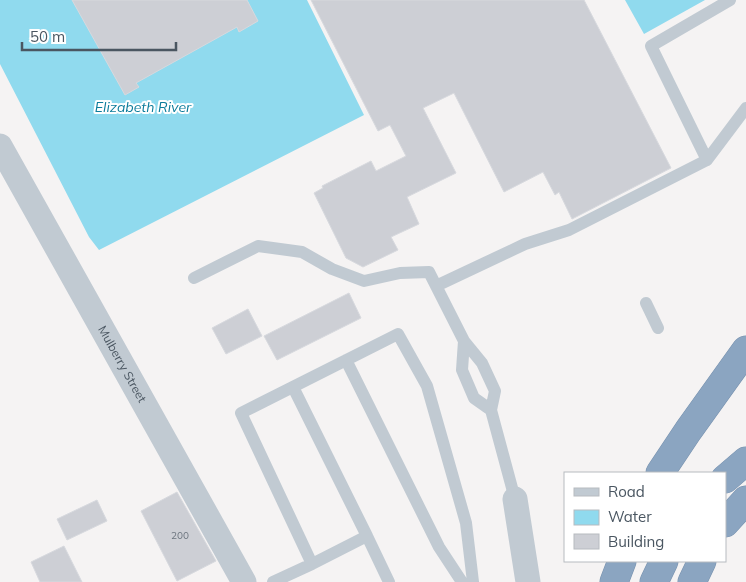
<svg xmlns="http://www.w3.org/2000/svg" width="746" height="582" font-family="Mulish,sans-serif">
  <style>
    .water { fill: #90daee }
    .building { fill: #cdcfd5; stroke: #d7d9de }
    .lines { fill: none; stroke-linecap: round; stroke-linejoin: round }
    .motorway-casing { stroke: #7690ad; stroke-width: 29 }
    .service { stroke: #c1cad2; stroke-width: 12 }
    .minor { stroke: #c1cad2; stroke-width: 25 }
    .motorway { stroke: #8ba5c1; stroke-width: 28 }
    .labels { text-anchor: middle; stroke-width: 4; stroke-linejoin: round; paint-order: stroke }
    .number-label { font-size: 10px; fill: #6b747e }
    .street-label { font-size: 12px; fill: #4a5661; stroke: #fff }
    .water-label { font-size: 14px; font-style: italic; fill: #0c7c9b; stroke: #fff }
  </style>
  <rect width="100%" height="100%" fill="#f5f3f3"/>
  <!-- water -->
  <path class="water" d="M0,0h307l57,115 -265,135 -10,-13 -89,-173z
    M625,0h80l-61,34z"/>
  <!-- building -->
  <path class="building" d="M72,0h175l11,21 -19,11 -2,-5 -101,56 3,4 -14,8z
    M311,0h273l87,168 -99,51 -13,-27 -4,3 -12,-23 -39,20 -50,-99 -31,15 33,65 -49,24 12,27 -28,13 7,13 -35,17 -17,-9 -32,-65 9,-5 -1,-2 49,-25 5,10 30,-15 -16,-31 -12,6z
    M349,293l12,25 -84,42 -13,-24z
    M248,309l14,27 -36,18 -14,-26z
    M177,492l39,69 -39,20 -36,-70z
    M97,500l10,21 -40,19 -10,-21z
    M64,546l18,36h-42l-9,-20z"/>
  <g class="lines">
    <!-- motorway casing -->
    <g class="motorway-casing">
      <path id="motorway" d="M660,473l28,-42 58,-81
        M725,479l21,-18
        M725,523l21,-23
        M614,582l8,-21
        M654,582l10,-21
        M692,582l10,-21"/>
    </g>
    <!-- service -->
    <path class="service" d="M707,160l-56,-114 79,-46
      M194,278l64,-32 44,6 30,17 32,12 36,-8 29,-1 35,69
      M436,286l89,-42 44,-14 138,-70 39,-52
      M646,303l12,25
      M346,360l93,187 23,35
      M293,387l74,149
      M491,410l-17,-12 -12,-28 2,-29 18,22 13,28 -4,19 24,89
      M273,582l39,-18
      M389,582l-22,-46 -55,28 -71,-151 157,-79 29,52 39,137 7,59"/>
    <!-- minor -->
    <g class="minor">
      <path id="s1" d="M0,146l244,436"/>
      <path d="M515,499l13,83"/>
    </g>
    <!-- motorway -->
    <use href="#motorway" class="motorway"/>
  </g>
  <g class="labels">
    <!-- number labels -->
    <g class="number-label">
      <text x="180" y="539">200</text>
    </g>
    <!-- street labels -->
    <g class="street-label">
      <text dy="4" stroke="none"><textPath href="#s1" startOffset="250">Mulberry Street</textPath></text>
    </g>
    <!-- water labels -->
    <g class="water-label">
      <text x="143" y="112">Elizabeth River</text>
    </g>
  </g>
  <!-- legend -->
  <rect x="564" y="472" width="162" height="90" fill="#ffffff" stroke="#b7bbc0"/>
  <rect x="574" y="488" width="25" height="8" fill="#c1cad2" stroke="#b7bbc0"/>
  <text x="608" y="497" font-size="15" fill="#4a5661">Road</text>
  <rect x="574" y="510" width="25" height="15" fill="#90daee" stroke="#b7bbc0"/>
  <text x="608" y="522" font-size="15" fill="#4a5661">Water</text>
  <rect x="574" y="534" width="25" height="15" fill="#cdcfd5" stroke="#b7bbc0"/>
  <text x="608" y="547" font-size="15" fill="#4a5661">Building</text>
  <!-- scale -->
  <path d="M22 42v8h154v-8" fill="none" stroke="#4a5661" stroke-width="2.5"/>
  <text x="30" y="42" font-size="15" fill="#4a5661" stroke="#ffffff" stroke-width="4" paint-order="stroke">50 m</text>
</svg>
